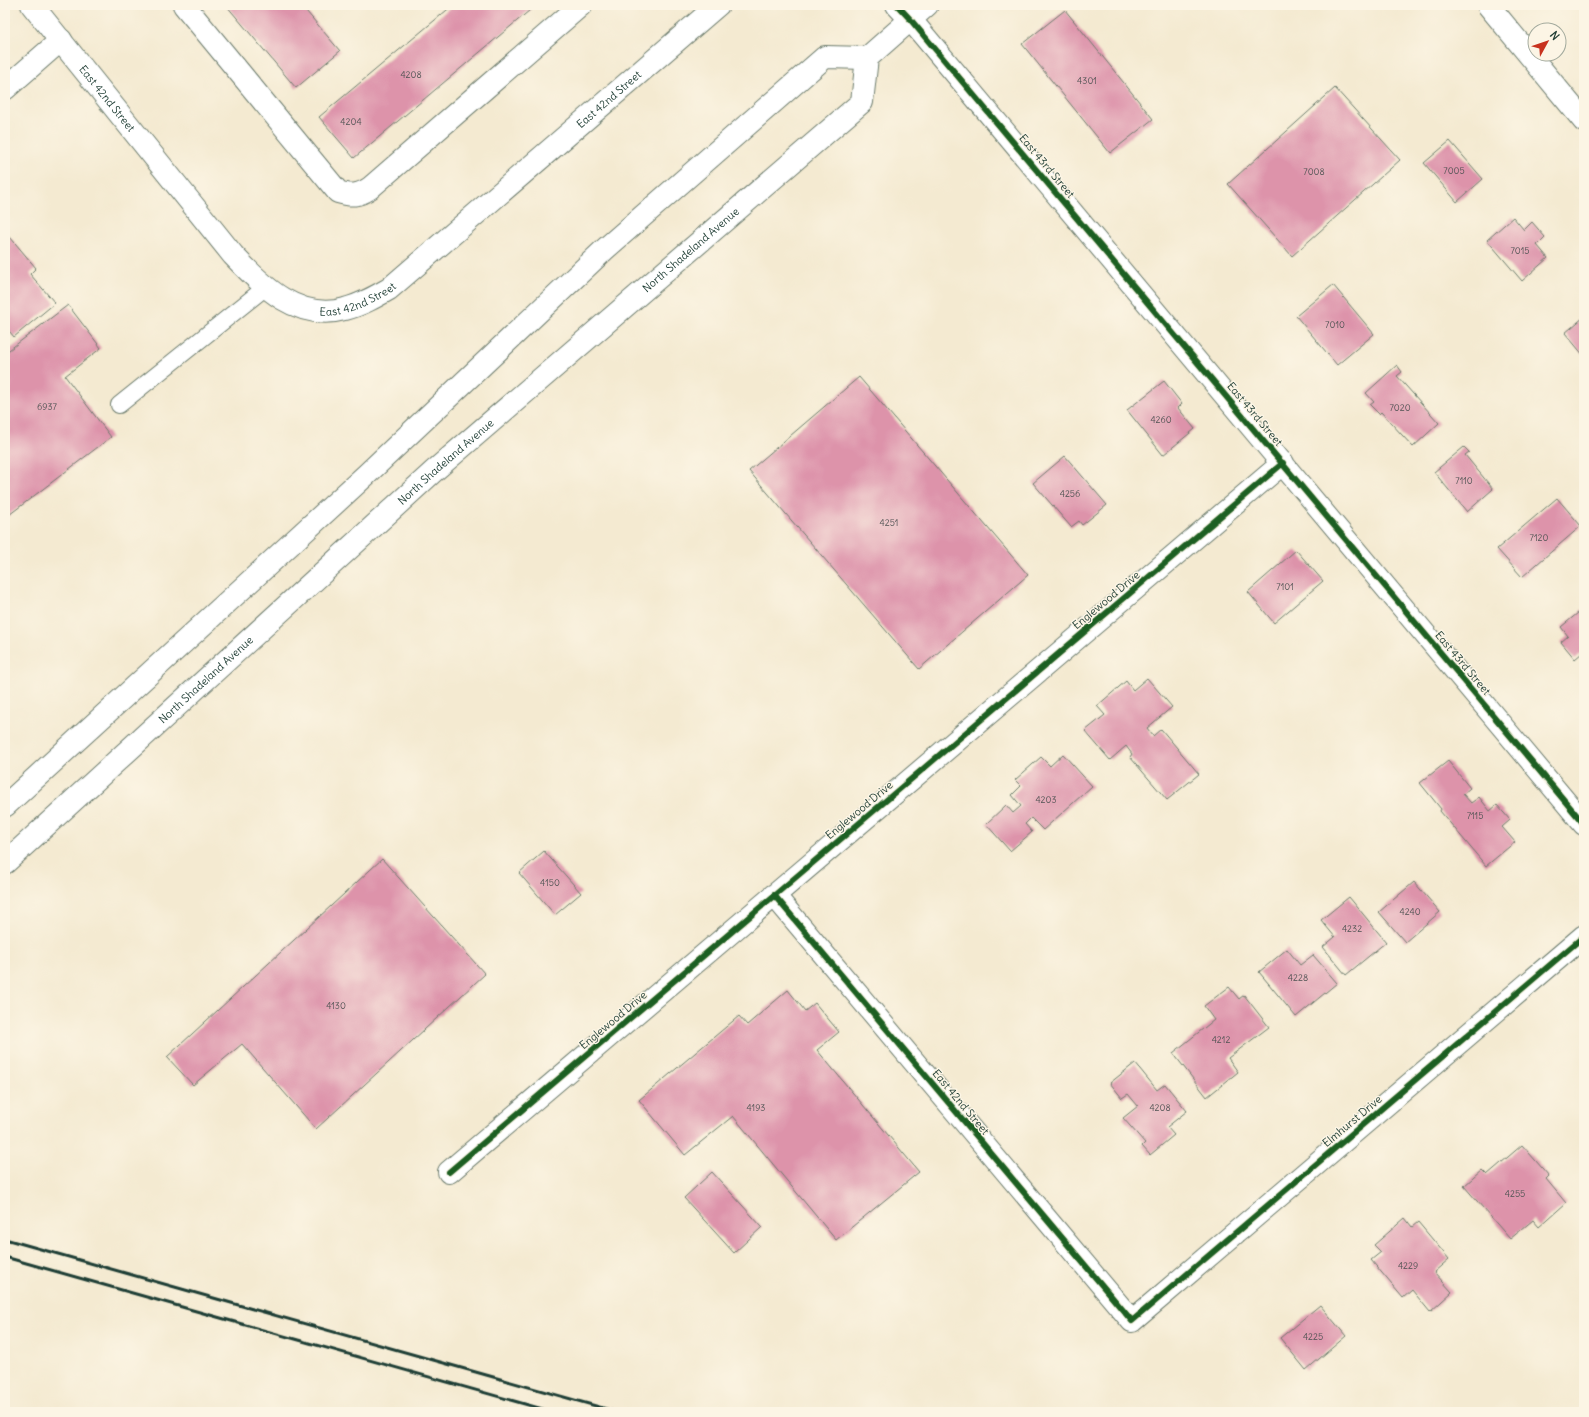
<svg xmlns="http://www.w3.org/2000/svg" width="1589" height="1417" font-family="Delius,sans-serif">
  <style>
    .building { fill: #dd93aa }
    .lines { fill: none; stroke-linecap: round; stroke-linejoin: round }
    .lane-casing { stroke: #6a7a6b; stroke-width: 18 }
    .street-casing { stroke: #6a7a6b; stroke-width: 24 }
    .secondary-casing { stroke: #6a7a6b; stroke-width: 24 }
    .primary-casing { stroke: #6a7a6b; stroke-width: 24 }
    .lane { stroke: #fff; stroke-width: 16 }
    .street { stroke: #fff; stroke-width: 22 }
    .secondary { stroke: #fff; stroke-width: 22 }
    .primary { stroke: #fff; stroke-width: 22 }
    .rail { stroke: #1f3d34; stroke-width: 3 }
    .cycleway-casing { stroke: #fcf5e5; stroke-width: 8 }
    .cycleway { stroke: #1b5e20; stroke-width: 6 }
    .labels { text-anchor: middle; stroke-width: 3; stroke-linejoin: round; paint-order: stroke }
    .number-label { font-size: 9px; fill: #4e5252 }
    .street-label { font-size: 11px; fill: #1f3d34; stroke: #fcf5e5 }
  </style>
  <rect width="100%" height="100%" fill="#fcf5e5"/>
  <filter id="ink" filterUnits="userSpaceOnUse"><feTurbulence type="fractalNoise" baseFrequency=".025" numOctaves="2"/><feDisplacementMap in="SourceGraphic" scale="8" xChannelSelector="R" yChannelSelector="G"/><feConvolveMatrix kernelMatrix="1 2 1 2 8 2 1 2 1" color-interpolation-filters="sRGB"/></filter>
  <filter id="wash" filterUnits="userSpaceOnUse"><feTurbulence type="fractalNoise" baseFrequency=".012" numOctaves="4" result="noise"/><feDisplacementMap in="SourceGraphic" scale="16" xChannelSelector="R" yChannelSelector="G"/><feGaussianBlur stdDeviation="0.9" result="paint"/><feColorMatrix in="noise" values="0 0 0 0 0 0 0 0 0 0 0 0 0 0 0 0 0 1.4 0 .05"/><feComposite in="paint" operator="in"/></filter>
  <g filter="url(#wash)">
    <rect width="100%" height="100%" fill="#f4ead1"/>
    <g id="blocks">
      <!-- building -->
      <path class="building" d="M226,5h75l39,46 -44,37z
        M453,5h83l-182,153 -35,-41z
        M1065,10l88,109 -43,34 -88,-109z
        M1335,88l65,72 -108,96 -64,-72z
        M1450,141l33,38 -26,23 -33,-39z
        M1513,217l11,13 8,-8 13,15 -8,8 11,13 -26,23 -35,-41z
        M10,237l26,31 -6,6 25,29 -41,34 -9,-11v-85z
        M1333,285l41,49 -37,31 -41,-49z
        M68,305l33,43 -36,28 46,61 -106,81v-165z
        M1584,317v39l-19,-23z
        M1397,365l5,7 -5,4 42,47 -26,24 -32,-35 -2,2 -9,-9 4,-3 -8,-9z
        M859,377l169,198 -109,94 -170,-198z
        M1164,381l18,23 -4,4 17,21 -32,26 -36,-45z
        M1464,447l5,5 -4,3 28,34 -26,23 -33,-40z
        M1065,456l42,49 -25,20 -3,-4 -8,6 -38,-44z
        M1557,498l24,28 -59,51 -25,-28z
        M1296,550l27,31 -49,42 -26,-31z
        M1584,608v48l-2,-3 -7,6 -14,-17 7,-6 -7,-9z
        M1147,678l25,29 -25,21 6,8 8,-7 38,45 -32,26 -37,-43 2,-3 -6,-8 -16,14 -25,-29 20,-16 -8,-9 29,-25 7,9z
        M1063,754l29,32 -49,44 -12,-12 -6,6 7,8 -22,19 -24,-27 20,-19 7,8 8,-7 -9,-11 9,-9 -6,-6 26,-23 9,9z
        M1448,761l22,27 -7,6 8,9 8,-6 11,14 7,-6 13,15 -8,7 13,15 -29,24 -46,-55 1,-2 -21,-26z
        M544,851l37,42 -26,22 -36,-42z
        M382,859l103,115 -169,155 -74,-85 -49,41 -26,-28z
        M1414,882l26,30 -35,30 -26,-30z
        M1349,897l37,45 -40,33 -23,-28 12,-10 -14,-17z
        M1287,949l13,16 13,-10 24,28 -41,34 -37,-45z
        M1229,987l10,12 5,-4 25,32 -41,31 10,14 -31,25 -34,-44 41,-33 -10,-14z
        M788,990l17,21 10,-8 24,29 -22,18 102,122 -83,68 -103,-124 -48,39 -46,-55 100,-84 8,9z
        M1135,1063l22,27 8,-6 22,27 -20,16 7,8 -24,20 -8,-9 3,-3 -22,-25 15,-12 -10,-12 -6,4 -12,-15z
        M1522,1145l27,31 -3,3 20,24 -27,24 -6,-7 -23,19 -46,-53 18,-16 5,5z
        M712,1172l50,55 -28,26 -50,-55z
        M1405,1218l7,9 6,-5 31,37 -15,13 18,20 -22,20 -18,-22 -9,8 -32,-38 10,-8 -7,-7z
        M1320,1305l26,31 -40,34 -26,-32z"/>
    </g>
  </g>
  <g filter="url(#ink)">
    <use href="#blocks" fill-opacity="0" stroke="#6a7a6b" stroke-width="1"/>
    <g class="lines">
      <!-- lane casing -->
      <g class="lane-casing">
        <path id="lane" d="M119,405l147,-118"/>
      </g>
      <!-- street casing -->
      <g class="street-casing">
        <path id="street" d="M184,5l154,187c13,4 20,4 32,-4l211,-183
          M1488,5l96,116
          M910,19l674,805
          M5,89l56,-49
          M774,895l358,426 452,-385
          M449,1172l834,-709"/>
      </g>
      <!-- secondary casing -->
      <g class="secondary-casing">
        <g id="secondary">
          <path id="s1" d="M32,5l201,250c29,31 65,67 112,54 16,-4 30,-12 44,-20l329,-284"/>
          <path d="M897,5l13,14"/>
        </g>
      </g>
      <!-- primary casing -->
      <g class="primary-casing">
        <g id="primary">
          <path d="M5,806l362,-332 237,-224 221,-193 42,1"/>
          <path id="s2" d="M5,863l429,-392 428,-369 5,-44 60,-53"/>
        </g>
      </g>
      <!-- lane -->
      <use href="#lane" class="lane"/>
      <!-- street -->
      <use href="#street" class="street"/>
      <!-- secondary -->
      <use href="#secondary" class="secondary"/>
      <!-- primary -->
      <use href="#primary" class="primary"/>
      <!-- rail -->
      <path class="rail" d="M5,1239l612,173
        M5,1257l548,155"/>
      <!-- cycleway casing -->
      <g class="cycleway-casing">
        <path id="cycleway" d="M897,5l13,14 674,805
          M774,895l358,426 452,-385
          M449,1172l834,-709"/>
      </g>
      <!-- cycleway -->
      <use href="#cycleway" class="cycleway"/>
    </g>
  </g>
  <g class="labels">
    <!-- number labels -->
    <g class="number-label">
      <text x="411" y="78">4208</text>
      <text x="1087" y="84">4301</text>
      <text x="351" y="125">4204</text>
      <text x="1454" y="174">7005</text>
      <text x="1314" y="175">7008</text>
      <text x="1520" y="254">7015</text>
      <text x="1335" y="328">7010</text>
      <text x="47" y="410">6937</text>
      <text x="1400" y="411">7020</text>
      <text x="1161" y="423">4260</text>
      <text x="1464" y="484">7110</text>
      <text x="1070" y="497">4256</text>
      <text x="889" y="526">4251</text>
      <text x="1539" y="541">7120</text>
      <text x="1285" y="590">7101</text>
      <text x="1046" y="803">4203</text>
      <text x="1475" y="819">7115</text>
      <text x="550" y="886">4150</text>
      <text x="1410" y="915">4240</text>
      <text x="1352" y="932">4232</text>
      <text x="1298" y="981">4228</text>
      <text x="336" y="1009">4130</text>
      <text x="1221" y="1043">4212</text>
      <text x="756" y="1111">4193</text>
      <text x="1160" y="1111">4208</text>
      <text x="1515" y="1197">4255</text>
      <text x="1408" y="1269">4229</text>
      <text x="1313" y="1340">4225</text>
    </g>
    <!-- street labels -->
    <g class="street-label">
      <text dy="4" stroke="none"><textPath href="#s1" startOffset="120">East 42nd Street</textPath></text>
      <text dy="4" stroke="none"><textPath href="#s1" startOffset="791">East 42nd Street</textPath></text>
      <text transform="translate(1047 166) rotate(50)" y="4">East 43rd Street</text>
      <text dy="4" stroke="none"><textPath href="#s2" startOffset="920">North Shadeland Avenue</textPath></text>
      <text dy="4" stroke="none"><textPath href="#s1" startOffset="467">East 42nd Street</textPath></text>
      <text transform="translate(1255 414) rotate(50)" y="4">East 43rd Street</text>
      <text dy="4" stroke="none"><textPath href="#s2" startOffset="596">North Shadeland Avenue</textPath></text>
      <text transform="translate(1106 600) rotate(-40)" y="4">Englewood Drive</text>
      <text transform="translate(1463 663) rotate(50)" y="4">East 43rd Street</text>
      <text dy="4" stroke="none"><textPath href="#s2" startOffset="272">North Shadeland Avenue</textPath></text>
      <text transform="translate(859 810) rotate(-40)" y="4">Englewood Drive</text>
      <text transform="translate(613 1020) rotate(-40)" y="4">Englewood Drive</text>
      <text transform="translate(961 1102) rotate(50)" y="4">East 42nd Street</text>
      <text transform="translate(1352 1121) rotate(-40)" y="4">Elmhurst Drive</text>
    </g>
  </g>
  <!-- margin -->
  <rect width="1589" height="1417" fill="none" stroke="#fcf5e5" stroke-width="20"/>
  <!-- north arrow -->
  <g transform="translate(1547 42) rotate(50)"><circle r="19" fill="#fcf5e5" stroke="#a4ab9e"/>
  <path d="M0-3L7 15L0 10L-7 15Z" fill="#c8321e"/>
  <text y="-6" font-size="11" font-weight="bold" text-anchor="middle" fill="#1f3d34">N</text>
  </g>
</svg>
